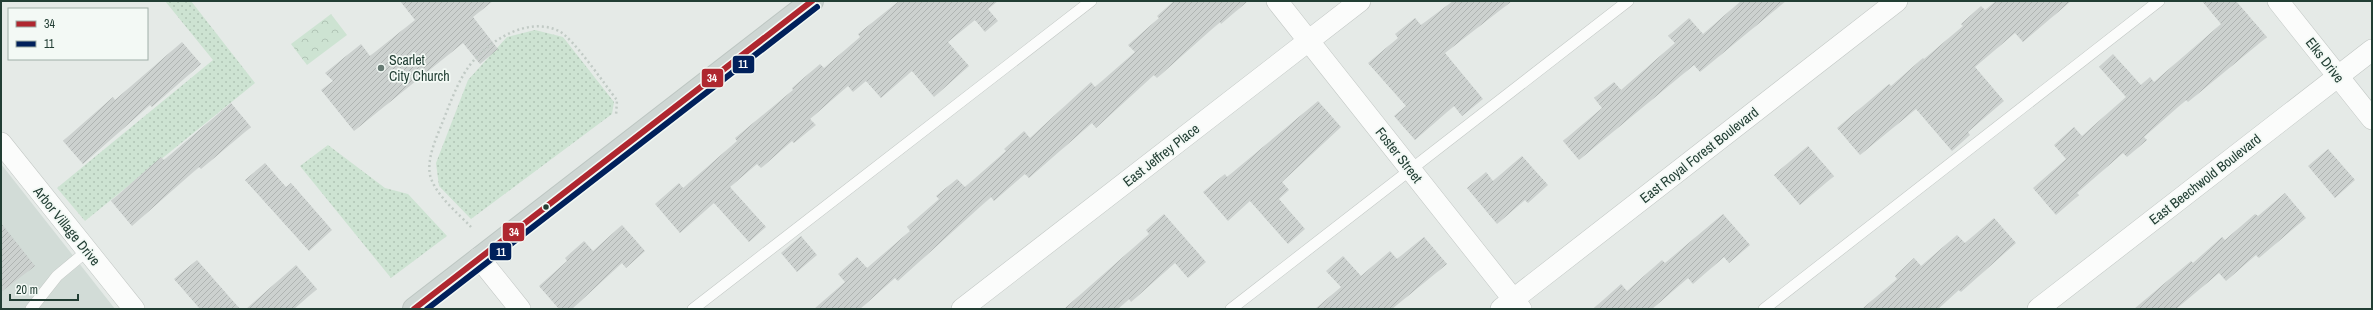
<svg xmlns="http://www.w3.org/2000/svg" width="2373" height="310" font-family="'Archivo Narrow',sans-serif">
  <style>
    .built { fill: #d2dcd7 }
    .grass { fill: url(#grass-dots) }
    .park { fill: url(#park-crowns) }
    .building { fill: url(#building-hatch) }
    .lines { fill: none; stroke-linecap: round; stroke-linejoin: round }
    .lane-casing { stroke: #c2c7c4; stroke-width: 12 }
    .street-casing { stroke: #c2c7c4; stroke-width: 22 }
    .primary-casing { stroke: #bdc6c2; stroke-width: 24 }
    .path { stroke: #c1cac5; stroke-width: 2.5; stroke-dasharray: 2 3; stroke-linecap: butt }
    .lane { stroke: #fbfcfb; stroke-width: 11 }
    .street { stroke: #fbfcfb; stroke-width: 21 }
    .primary { stroke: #ced6d3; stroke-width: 22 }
    .bus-1-casing { stroke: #f3f9f5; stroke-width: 9 }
    .bus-2-casing { stroke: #f3f9f5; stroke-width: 9 }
    .bus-1 { stroke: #af272f; stroke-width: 6 }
    .bus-2 { stroke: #00205b; stroke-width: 6 }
    .poi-dot { fill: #667a73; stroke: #f3f9f5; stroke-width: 1.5 }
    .bus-dot { fill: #223e34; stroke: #f3f9f5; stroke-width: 1.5 }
    .labels { text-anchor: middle; stroke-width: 3.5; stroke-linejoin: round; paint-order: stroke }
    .poi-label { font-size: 14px; fill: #223e34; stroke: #f3f9f5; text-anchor: start }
    .street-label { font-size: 14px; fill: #223e34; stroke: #f3f9f5 }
    .line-badge { stroke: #f3f9f5; stroke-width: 1.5 }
    .badge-label { font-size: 11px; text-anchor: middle; font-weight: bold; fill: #fff }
  </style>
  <defs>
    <pattern id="grass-dots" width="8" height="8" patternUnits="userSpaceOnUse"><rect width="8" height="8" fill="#cde3d2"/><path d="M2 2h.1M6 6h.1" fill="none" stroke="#b0c4b5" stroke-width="1.8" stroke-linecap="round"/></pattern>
    <pattern id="park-crowns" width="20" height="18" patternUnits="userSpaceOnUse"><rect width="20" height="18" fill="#cde3d2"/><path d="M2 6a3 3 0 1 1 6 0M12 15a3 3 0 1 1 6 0" fill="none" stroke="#b0c4b5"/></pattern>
    <pattern id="building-hatch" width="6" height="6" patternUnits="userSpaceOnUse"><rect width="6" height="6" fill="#ccd1cf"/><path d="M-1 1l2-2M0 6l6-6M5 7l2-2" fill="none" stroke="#afb4b2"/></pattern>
  </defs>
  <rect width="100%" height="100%" fill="#e5eae7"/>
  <!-- built -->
  <path class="built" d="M1,164l114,145h-114z"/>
  <!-- grass -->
  <path class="grass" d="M165,1h26l64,82 -170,138 -28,-33 156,-128z
    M535,30l28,7 51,65 -2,12 -141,105 -32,-33 -3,-23 32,-83 39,-43z
    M328,145l57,43 23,6 39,42 -56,42 -91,-112z"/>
  <!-- park -->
  <path class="park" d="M331,14l16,21 -40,30 -16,-21z"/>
  <!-- building -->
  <path class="building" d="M400,1h93l-20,16 25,32 -18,15 -17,-21 -109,88 -33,-41 12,-9 -8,-8 36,-29 9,12 45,-36z
    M899,1h99l-10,8 10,12 -13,11 -10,-12 -27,22 21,24 -35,31 -22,-26 -31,27 -15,-17 -13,11 -5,-6 -38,33 6,6 -22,18 -2,-2 -31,27 -4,-4 -27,23 36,40 -17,15 -35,-39 -34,30 -25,-29 24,-21 4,5 54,-47 -2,-3 58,-48 -1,-2 28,-24 4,4 36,-31 -2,-3z
    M1174,1h74l-27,23 -1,-2 -63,56 -3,-3 -58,53 -4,-5 -63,55 -4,-4 -31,27 -3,-4 -93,84 -3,-3 -35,31h-46l31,-27 -7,-8 19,-17 10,11 43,-37 -3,-4 32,-28 -3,-3 21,-17 8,8 41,-36 -2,-2 20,-18 6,7 61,-56 4,5 40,-35 -7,-7 31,-27 -2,-2z
    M1453,1h59l-67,52 38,46 -21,17 -8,-10 -39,34 -21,-24 12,-10 -38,-43 30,-25 -3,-4 20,-16 6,7z
    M1741,1h45l-86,71 -6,-7 -115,95 -16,-19 39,-33 -8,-10 20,-16 7,8 54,-47 -7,-7 21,-18 14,16z
    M1996,1h75l-48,41 -8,-9 -40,34 29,34 -36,31 2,3 -18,16 -36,-42 -56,46 -23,-27 52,-44 2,2 32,-28 1,1 39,-33 -2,-2 20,-18 4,4z
    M2202,1h34l31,36 -79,65 -2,-2 -42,37 3,3 -20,17 -4,-4 -46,40 2,2 -23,20 -23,-27 33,-29 -12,-14 20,-18 8,9 44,-39 -27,-30 14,-13 28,31 9,-8 4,5 67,-58z
    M182,42l19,22 -49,43 -2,-2 -67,59 -20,-23 50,-44 2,3z
    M1318,101l23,26 -59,55 7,8 -10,9 26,30 -17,15 -38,-43 -22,20 -25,-29 22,-18 2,3z
    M231,103l20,24 -50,42 -2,-2 -67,59 -21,-25 50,-44 3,3z
    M1808,146l26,30 -34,29 -26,-30z
    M2328,149l27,31 -20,18 -27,-32z
    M1522,156l26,29 -20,18 -3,-3 -28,24 -30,-36 19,-16 7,9z
    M265,163l21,24 5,-4 41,47 -23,21 -64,-71z
    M2285,193l21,25 -47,40 -3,-3 -30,26 -7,-8 -43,36h-42l57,-48 2,2 29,-26 3,3 30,-26 3,2z
    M1164,214l42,48 -18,16 -13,-15 -44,39 -2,-3 -11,10h-54l85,-75 -3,-4z
    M1723,214l27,31 -21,18 -5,-6 -31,27 -5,-6 -36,31h-59l28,-25 6,7 35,-31 3,3z
    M1994,218l22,25 -55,49 -2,-2 -21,19h-76l35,-30 -2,-3 19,-18 7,8 36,-31 8,8z
    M1,223l34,43 -34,26z
    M622,225l23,26 -19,17 -4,-5 -50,46h-13l-20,-23 28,-25 -2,-3 19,-17 9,10z
    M801,236l16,19 -20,17 -16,-19z
    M1424,237l23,27 -55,45h-77l26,-22 -15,-16 17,-15 18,20 29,-25 7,8z
    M197,260l43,49h-40l-26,-30z
    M296,265l21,24 -23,20h-48z"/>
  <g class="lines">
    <!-- lane casing -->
    <g class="lane-casing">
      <path id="lane" d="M31,309l26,-33 30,-25
        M693,309l398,-308
        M1231,309l397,-308
        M1764,309l395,-308"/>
    </g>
    <!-- street casing -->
    <g class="street-casing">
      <path id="street" d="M1277,1l244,308
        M2278,1l94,118
        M1,143l133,166
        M479,258l41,51
        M962,309l398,-308
        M1501,309l396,-308
        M2038,309l334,-259"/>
    </g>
    <!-- primary casing -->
    <g class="primary-casing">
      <path id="primary" d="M414,309l398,-308"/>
    </g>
    <!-- path -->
    <path class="path" d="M471,227c-13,-14 -36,-32 -41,-52 -3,-16 5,-34 11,-49 9,-22 18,-50 34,-67 20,-22 55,-42 84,-28 15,8 46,54 58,69l-1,16"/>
    <!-- lane -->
    <use href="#lane" class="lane"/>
    <!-- street -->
    <use href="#street" class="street"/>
    <!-- primary -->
    <use href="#primary" class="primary"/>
    <!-- bus-1 casing -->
    <g class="bus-1-casing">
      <path id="bus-1" d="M414,309l398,-308"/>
    </g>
    <!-- bus-2 casing -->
    <g class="bus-2-casing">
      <path id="bus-2" d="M427,309l390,-302"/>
    </g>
    <!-- bus-1 -->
    <use href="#bus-1" class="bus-1"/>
    <!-- bus-2 -->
    <use href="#bus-2" class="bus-2"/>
  </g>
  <!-- markers -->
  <circle class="poi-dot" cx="381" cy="68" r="4"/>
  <circle class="bus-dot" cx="546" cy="207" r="3.5"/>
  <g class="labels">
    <!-- poi labels -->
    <g class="poi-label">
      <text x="389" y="65">Scarlet<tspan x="389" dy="16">City Church</tspan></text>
    </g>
    <!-- street labels -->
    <g class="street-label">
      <text transform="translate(2325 60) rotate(52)" y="5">Elks Drive</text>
      <text transform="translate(1161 155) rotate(-38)" y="5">East Jeffrey Place</text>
      <text transform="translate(1399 155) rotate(52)" y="5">Foster Street</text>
      <text transform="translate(1699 155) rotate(-38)" y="5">East Royal Forest Boulevard</text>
      <text transform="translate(2205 179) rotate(-38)" y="5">East Beechwold Boulevard</text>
      <text transform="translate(67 226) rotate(51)" y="5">Arbor Village Drive</text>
    </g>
  </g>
  <g class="line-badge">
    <rect x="732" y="55" width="23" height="19" rx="4" fill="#00205b"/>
    <rect x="701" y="68" width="23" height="20" rx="4" fill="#af272f"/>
    <rect x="502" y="222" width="23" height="20" rx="4" fill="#af272f"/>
    <rect x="489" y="242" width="23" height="19" rx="4" fill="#00205b"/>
  </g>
  <g class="badge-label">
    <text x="743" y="68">11</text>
    <text x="712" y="82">34</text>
    <text x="514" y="236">34</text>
    <text x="501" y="256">11</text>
  </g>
  <!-- border -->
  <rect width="2373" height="310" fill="none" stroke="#223e34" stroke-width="4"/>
  <!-- legend -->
  <rect x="8" y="8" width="140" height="52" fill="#f3f9f5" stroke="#9faea8"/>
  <rect x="16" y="21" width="20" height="6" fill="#af272f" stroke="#9faea8"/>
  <text x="44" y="28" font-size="12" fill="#223e34">34</text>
  <rect x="16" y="41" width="20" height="6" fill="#00205b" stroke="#9faea8"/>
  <text x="44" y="48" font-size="12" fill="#223e34">11</text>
  <!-- scale -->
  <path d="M10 294v6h68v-6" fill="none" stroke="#223e34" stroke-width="2"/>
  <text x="16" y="294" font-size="12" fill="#223e34" stroke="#f3f9f5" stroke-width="3" paint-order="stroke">20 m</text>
</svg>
